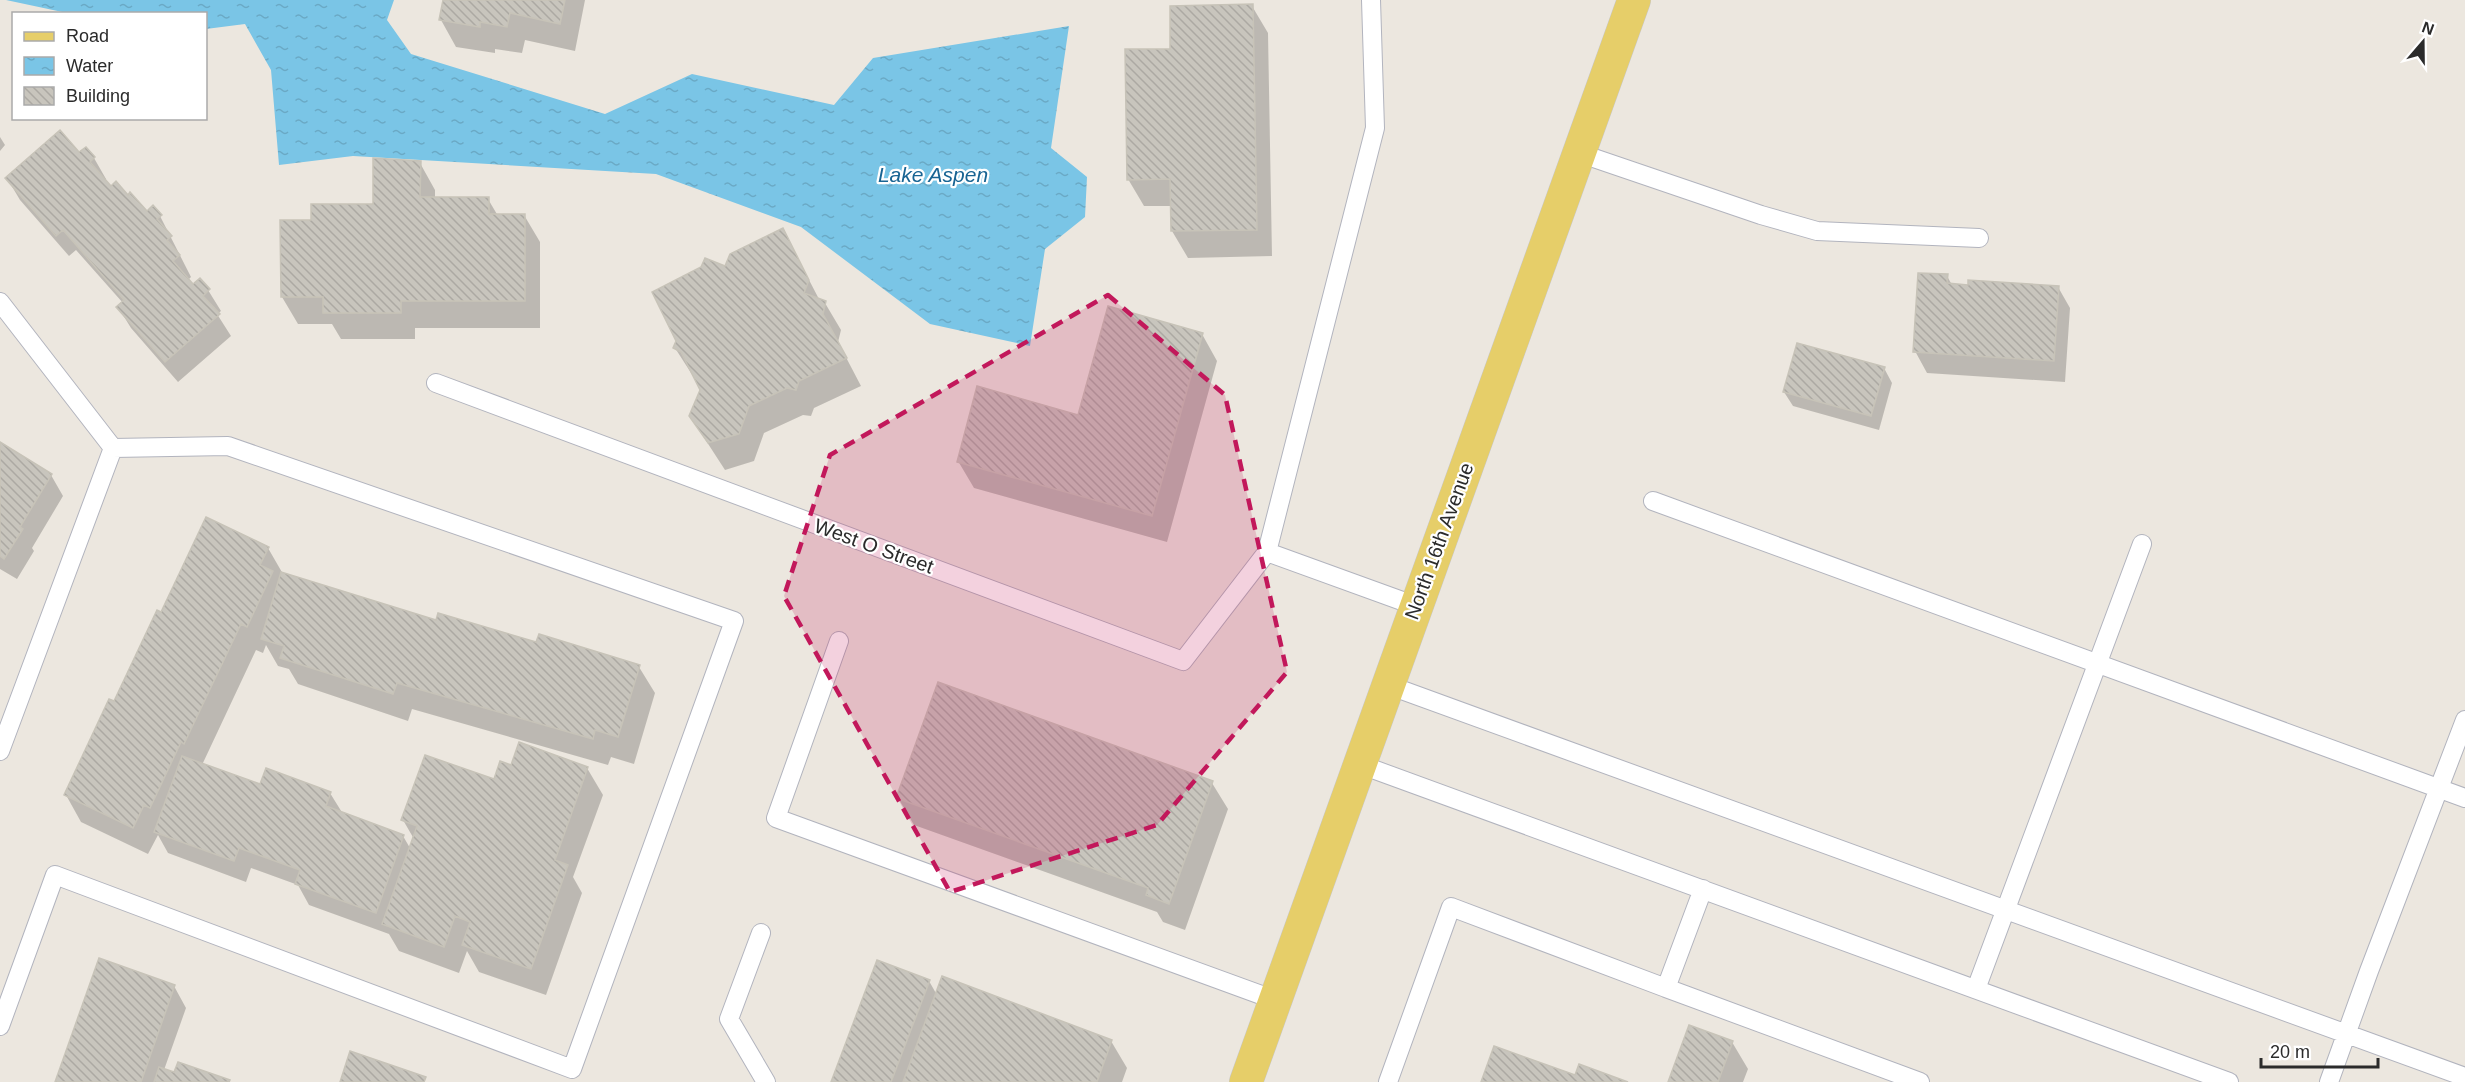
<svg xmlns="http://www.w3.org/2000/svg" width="2465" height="1082" font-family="Helvetica,sans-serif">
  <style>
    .water { fill: url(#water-ripples) }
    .shadow { fill: #0003 }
    .building { fill: url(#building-back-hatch); stroke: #c7c3b8; stroke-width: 1.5 }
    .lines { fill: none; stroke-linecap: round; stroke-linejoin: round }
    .service-casing { stroke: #b2b4be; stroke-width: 20 }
    .primary-casing { stroke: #c8c8c8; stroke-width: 34 }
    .service { stroke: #fff; stroke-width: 18 }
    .primary { stroke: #e6ce69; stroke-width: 33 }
    .marked { fill: #c2185b; fill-opacity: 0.2; stroke: #c2185b; stroke-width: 4.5; stroke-dasharray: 12 8; stroke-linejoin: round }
    .labels { text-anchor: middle; stroke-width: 4.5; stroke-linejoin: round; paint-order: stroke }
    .street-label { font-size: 20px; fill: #2b2b2b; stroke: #fff }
    .water-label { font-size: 21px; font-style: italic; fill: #186493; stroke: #fff }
  </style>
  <defs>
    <pattern id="water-ripples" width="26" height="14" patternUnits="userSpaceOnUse" patternTransform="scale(1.5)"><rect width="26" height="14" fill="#7ac5e6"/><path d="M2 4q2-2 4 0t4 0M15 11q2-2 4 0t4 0" fill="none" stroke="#6aa9c5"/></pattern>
    <pattern id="building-back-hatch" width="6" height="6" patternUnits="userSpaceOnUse" patternTransform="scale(1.5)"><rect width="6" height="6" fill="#c8c5bd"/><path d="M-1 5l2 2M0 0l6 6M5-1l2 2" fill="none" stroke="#aca9a3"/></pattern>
  </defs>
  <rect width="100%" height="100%" fill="#ece7df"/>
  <!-- water -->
  <path class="water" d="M6,0h388l-7,20 24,34 194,60 87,-40 142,31 39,-47 196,-32 -18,122 36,29 -2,40 -40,32 -15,97 -100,-22 -129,-97 -145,-53 -303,-18 -74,9 -8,-95 -26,-46 -39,5v-15l-139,-1z"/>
  <!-- shadow -->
  <path class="shadow" d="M445,0h140l-10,51 -50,-11 -3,13 -27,-4v4l-39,-6 -15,-27z
    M1252,6l16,27 4,223 -84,2 -16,-27v-25h-28l-16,-27 44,-128z
    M0,137l5,8 -5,6z
    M79,154l15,4 12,21 -1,1 6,8 16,9 20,16 13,3 31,61 -3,3 5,6 15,4 13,21 -4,3 14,22 -53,46 -47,-54 -13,-21 5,-4 -47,-53 -7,6 -49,-56 -13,-22z
    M420,163l15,27v9h53l10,17 26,-1 16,27v86h-125v11h-74l-9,-15h-34l-16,-27 31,-75 62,-17z
    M783,230l37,71 5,2 16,27 -3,12 23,44 -47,22 -3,8 -8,-1 -39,18 -10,28 -29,9 -35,-54 12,-26 -27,-42 51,-80z
    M1947,276l5,9 106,2 12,21 -5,74 -138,-9 -12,-22z
    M1202,334l15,27 -50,181 -193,-54 -16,-27 121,-45z
    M1884,368l8,15 -13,47 -86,-24 -9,-14z
    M0,444l51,31 12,21 -31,52 2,3 -17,28 -17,-10z
    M268,548l15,26 154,47 202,46 16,26 -21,71 -23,-7 -3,8 -196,-56 -4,12 -110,-37 -9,-15 -11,-3 -12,-21 -3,8 -7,-3 -54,115 59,21 69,7 13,21 60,22 7,12 4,-9 -11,-19 92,-39 17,-14 75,1 16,27 -30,82 9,16 -36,102 -67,-23 -12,-21 -8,22 -60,-22 -10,-17 -80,-29 -11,-20 -47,-17 -5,14 -78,-29 -10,-18 -10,19 -67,-32 -15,-27 96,-181z
    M1212,783l16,26 -43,121 -22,-8 -6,-10 -243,-87 -16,-27z
    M929,981l8,14 174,46 16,27 -5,14h-289z
    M174,986l12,22 -22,62 65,12h-173z
    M1732,1042l16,27 -5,13h-73z"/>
  <!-- building -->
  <path class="building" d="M443,0h122l-5,24 -50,-11 -3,14 -27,-5v5l-41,-7z
    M1253,4l4,226 -86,1 -1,-52 -43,1 -2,-131h45v-43z
    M60,130l19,22 7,-5 9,10 -5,5 21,24 5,-5 12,14 2,-3 17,19 6,-6 9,10 -5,4 15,17 -5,4 13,15 -7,6 20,23 7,-6 10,11 -7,7 17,18 -55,48 -49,-55 8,-7 -61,-70 -7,6 -51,-58z
    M373,158l48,3 -1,36h69v17h36v87h-124v12h-78v-16h-42l-1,-77h31v-16h62z
    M783,228l26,52 -5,13 22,8 -3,13 24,44 -48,23 -3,9 -9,-2 -38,18 -10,28 -31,9 -19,-27 11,-26 -19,-38 -8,-4 3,-7 -24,-49 49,-25 4,-9 20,8 5,-12z
    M1918,273l30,1 -1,9 21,2v-5l91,6 -5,75 -141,-9z
    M1108,306l95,27 -51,183 -195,-54 20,-76 101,29z
    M1797,343l88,24 -14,49 -88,-24z
    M0,442l52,32 -32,53 3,2 -19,30 -4,-3z
    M206,517l63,30 -9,18 13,6 -26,56 -6,-3 -57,120 -3,-2 -31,66 -6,-3 -11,23 -69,-33 45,-96 5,2 43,-91 4,2z
    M281,572l155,48 2,-7 98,29 3,-8 101,31 -22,72 -23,-7 -2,9 -196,-56 -4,11 -113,-36 4,-12 -23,-7z
    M938,682l275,99 -44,123 -23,-9 2,-7 -252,-90z
    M519,742l69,25 -33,93 13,5 -37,104 -69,-24 8,-23 -15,-6 -11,31 -62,-23 35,-98 -16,-6 24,-65 69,24 6,-18 11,4z
    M182,756l78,28 6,-16 65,24 -5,14 78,29 -28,78 -81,-29 5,-14 -61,-22 -5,13 -80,-29z
    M99,958l76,27 -34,97h-86z
    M877,960l53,20 -39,102h-60z
    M942,976l170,64 -15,42h-194z
    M1689,1025l44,16 -15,41h-50z
    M1494,1046l81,29 4,-11 49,18h-147z
    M350,1051l76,26 -2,5h-84z
    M178,1062l52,18 -1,2h-75l5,-15 15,5z"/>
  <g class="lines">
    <!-- service casing -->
    <g class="service-casing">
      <path id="service" d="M1579,153l182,62 56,16 162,7
        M0,302l113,146 -113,303
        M436,383l747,278 84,-109 108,-424 -4,-128
        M1653,501l812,297
        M1267,552l149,54
        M839,641l-63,177 499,182
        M1388,685l1077,392
        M1359,764l870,318
        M761,933l-32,86 37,63
        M1666,988l254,94
        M1976,989l166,-445
        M0,1026l55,-151 517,194 162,-448 -506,-175 -115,2
        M1388,1082l63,-175 215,81 37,-99
        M2329,1082l40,-111 96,-251"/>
    </g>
    <!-- primary casing -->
    <g class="primary-casing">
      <path id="primary" d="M1246,1082l388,-1082"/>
    </g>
    <!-- service -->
    <use href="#service" class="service"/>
    <!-- primary -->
    <use href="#primary" class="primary"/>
  </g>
  <!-- marked area -->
  <path class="marked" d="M1108,295l117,100 62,277 -130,153 -207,67 -166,-296 46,-141z"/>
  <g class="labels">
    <!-- street labels -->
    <g class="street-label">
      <text transform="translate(1439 541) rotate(-70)" y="7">North 16th Avenue</text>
      <text transform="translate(874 546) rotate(20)" y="7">West O Street</text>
    </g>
    <!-- water labels -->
    <g class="water-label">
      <text x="933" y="182">Lake Aspen</text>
    </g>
  </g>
  <!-- legend -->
  <rect x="12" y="12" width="195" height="108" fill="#ffffff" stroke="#aaaaaa" stroke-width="1.5"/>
  <rect x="24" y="32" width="30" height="9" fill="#e6ce69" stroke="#aaaaaa" stroke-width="1.5"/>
  <text x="66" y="42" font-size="18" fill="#2b2b2b">Road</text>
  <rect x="24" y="57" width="30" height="18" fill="url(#water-ripples)" stroke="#aaaaaa" stroke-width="1.5"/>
  <text x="66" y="72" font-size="18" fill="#2b2b2b">Water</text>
  <rect x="24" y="87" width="30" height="18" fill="url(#building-back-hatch)" stroke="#aaaaaa" stroke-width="1.5"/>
  <text x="66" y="102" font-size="18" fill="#2b2b2b">Building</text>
  <!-- north arrow -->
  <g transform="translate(2423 42) rotate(20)" stroke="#ffffff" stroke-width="4.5" paint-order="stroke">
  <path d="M0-4.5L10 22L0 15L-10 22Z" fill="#2b2b2b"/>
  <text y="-9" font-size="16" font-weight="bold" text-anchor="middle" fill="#2b2b2b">N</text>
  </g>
  <!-- scale -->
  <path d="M2261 1058v9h117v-9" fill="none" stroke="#2b2b2b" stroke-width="3"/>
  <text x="2270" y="1058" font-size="18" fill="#2b2b2b" stroke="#ffffff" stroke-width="4.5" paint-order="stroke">20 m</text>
</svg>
